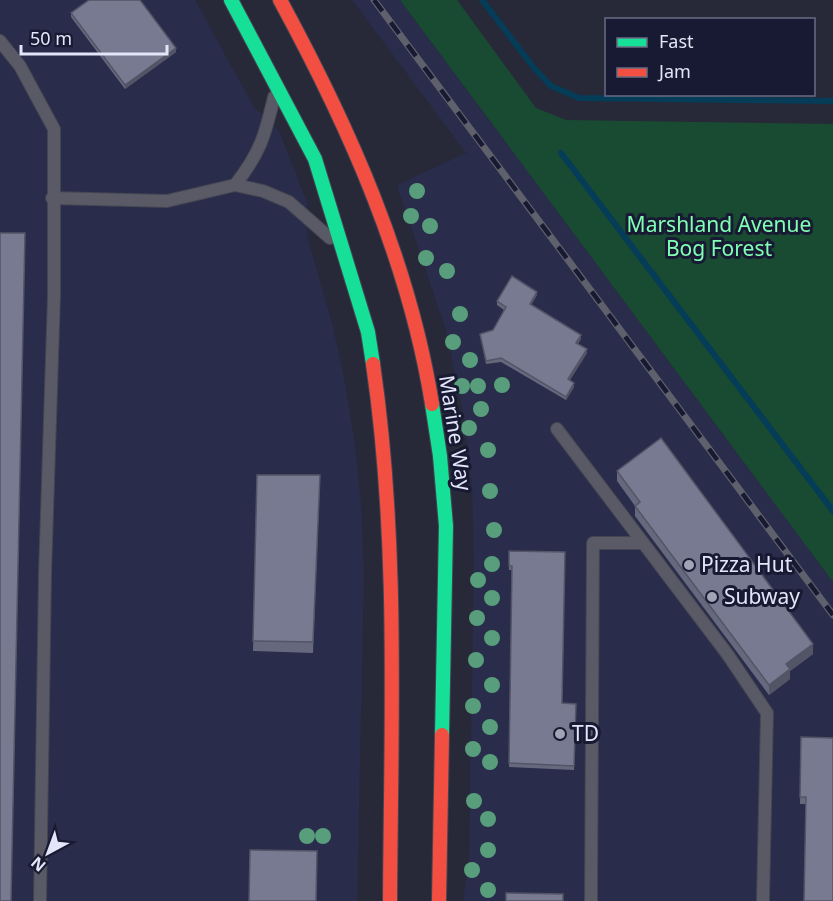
<svg xmlns="http://www.w3.org/2000/svg" width="833" height="901" font-family="'Noto Sans',sans-serif">
  <style>
    .built { fill: #292c4a }
    .green { fill: #194b32 }
    .lines { fill: none; stroke-linecap: round; stroke-linejoin: round }
    .stream { stroke: #053c58; stroke-width: 6 }
    .lane-casing { stroke: #444552; stroke-width: 14 }
    .fast-casing { stroke: #444552; stroke-width: 16 }
    .jam-casing { stroke: #444552; stroke-width: 16 }
    .lane { stroke: #595a65; stroke-width: 12 }
    .fast { stroke: #16e098; stroke-width: 14 }
    .jam { stroke: #f24e42; stroke-width: 14 }
    .rail-casing { stroke: #5e606b; stroke-width: 7 }
    .rail { stroke: #181a33; stroke-width: 4.5; stroke-dasharray: 14; stroke-linecap: butt }
    .tree { fill: #589e7c }
    .wall { fill: #66697d }
    .shaded-wall { fill: #535566 }
    .building { fill: #777a91; stroke: #535566; stroke-width: 1.5 }
    .poi-dot { fill: #a1a4b5; stroke: #181a33; stroke-width: 2 }
    .labels { text-anchor: middle; stroke-width: 6; stroke-linejoin: round; paint-order: stroke }
    .park-label { font-size: 21px; fill: #80feb3; stroke: #181a33 }
    .street-label { font-size: 21px; fill: #e3e6f8; stroke: #181a33 }
    .poi-label { font-size: 21px; fill: #e3e6f8; stroke: #181a33; text-anchor: start }
  </style>
  <rect width="100%" height="100%" fill="#272938"/>
  <!-- built -->
  <path class="built" d="M0,0h195l59,107 25,24 28,71v34l26,91 10,45 11,66 7,65 3,72 -7,326h-357z
    M352,0h48l433,582v319h-370l6,-40 5,-301 -2,-72 -8,-70 -19,-91 -48,-142 69,-32z"/>
  <!-- green -->
  <path class="green" d="M400,0h57l79,108 30,12 267,4v458z"/>
  <g class="lines">
    <!-- stream -->
    <path class="stream" d="M482,0l52,68 17,18 28,12 254,3
      M561,153l272,358"/>
    <!-- lane casing -->
    <g class="lane-casing">
      <path id="lane" d="M0,41l20,25 34,63v167l-9,278 -5,327
        M235,185c25,-32 30,-49 39,-88
        M52,198l115,3 68,-16 28,6 26,11 41,36
        M557,429l171,226 39,58 -4,188
        M591,901l2,-358h49"/>
    </g>
    <!-- fast casing -->
    <g class="fast-casing">
      <path id="fast" d="M231,0l84,159 53,173 5,32
        M432,404l8,52 6,70 -4,209"/>
    </g>
    <!-- jam casing -->
    <g class="jam-casing">
      <path id="jam" d="M280,0c69,127 129,261 152,404
        M373,364c26,178 18,358 17,537
        M439,901l3,-166"/>
    </g>
    <!-- lane -->
    <use href="#lane" class="lane"/>
    <!-- fast -->
    <use href="#fast" class="fast"/>
    <!-- jam -->
    <use href="#jam" class="jam"/>
    <!-- rail casing -->
    <g class="rail-casing">
      <path id="rail" d="M374,0l459,615"/>
    </g>
    <!-- rail -->
    <use href="#rail" class="rail"/>
  </g>
  <!-- trees -->
  <g class="tree">
    <circle cx="417" cy="191" r="8"/>
    <circle cx="411" cy="216" r="8"/>
    <circle cx="430" cy="226" r="8"/>
    <circle cx="426" cy="258" r="8"/>
    <circle cx="447" cy="271" r="8"/>
    <circle cx="460" cy="314" r="8"/>
    <circle cx="453" cy="342" r="8"/>
    <circle cx="470" cy="360" r="8"/>
    <circle cx="502" cy="385" r="8"/>
    <circle cx="462" cy="386" r="8"/>
    <circle cx="478" cy="386" r="8"/>
    <circle cx="481" cy="409" r="8"/>
    <circle cx="469" cy="428" r="8"/>
    <circle cx="488" cy="450" r="8"/>
    <circle cx="490" cy="491" r="8"/>
    <circle cx="494" cy="530" r="8"/>
    <circle cx="492" cy="564" r="8"/>
    <circle cx="478" cy="580" r="8"/>
    <circle cx="492" cy="598" r="8"/>
    <circle cx="477" cy="618" r="8"/>
    <circle cx="492" cy="638" r="8"/>
    <circle cx="476" cy="660" r="8"/>
    <circle cx="492" cy="685" r="8"/>
    <circle cx="473" cy="706" r="8"/>
    <circle cx="490" cy="727" r="8"/>
    <circle cx="473" cy="749" r="8"/>
    <circle cx="490" cy="762" r="8"/>
    <circle cx="474" cy="801" r="8"/>
    <circle cx="488" cy="819" r="8"/>
    <circle cx="307" cy="836" r="8"/>
    <circle cx="323" cy="836" r="8"/>
    <circle cx="488" cy="850" r="8"/>
    <circle cx="472" cy="870" r="8"/>
    <circle cx="488" cy="890" r="8"/>
  </g>
  <!-- wall -->
  <path class="wall" d="M71,13l105,39 -51,37 -54,-72z
    M537,295l-6,10 50,34 -3,5 9,9 -17,27 4,7 -8,13 -65,-38 -15,2 -6,-30 13,-4 11,-20 -7,-5v-4z
    M617,471l196,183 -23,17v8l-21,16 -134,-179v-10l-18,-25z
    M257,475h63l-7,178 -60,-2z
    M509,551l53,152 14,1 -2,66 -65,-3 3,-197h-3z
    M801,737l32,1 -27,66h-6z"/>
  <!-- shaded-wall -->
  <path class="shaded-wall" d="M176,48v4l-51,37v-4z
    M537,292v3l-7,12v-3z
    M581,335v4l-5,7v-3z
    M587,349v4l-19,30v-4z
    M574,383v4l-8,13v-3z
    M813,644v10l-23,17v8l-21,16v-10l17,-21z"/>
  <!-- building -->
  <path class="building" d="M89,0h51l36,48 -51,37 -54,-72z
    M0,233h25l-14,668h-11z
    M512,276l25,16 -7,12 51,31 -5,8 11,6 -19,30 6,4 -8,14 -65,-39 -15,3 -6,-27 13,-4 13,-23 -9,-6z
    M661,438l152,206 -27,20 4,5 -21,16 -134,-179 5,-4 -23,-31z
    M257,475h63l-7,167 -60,-1z
    M509,551l56,1 -3,151 14,1 -2,62 -65,-3 3,-197h-3z
    M801,737l32,1v163h-29l2,-104h-6z
    M250,850l67,1 -1,50h-67z
    M506,893l57,1v7h-57z"/>
  <!-- markers -->
  <g class="poi-dot">
    <circle cx="689" cy="565" r="6"/>
    <circle cx="712" cy="597" r="6"/>
    <circle cx="560" cy="734" r="6"/>
  </g>
  <g class="labels">
    <!-- park labels -->
    <g class="park-label">
      <text x="719" y="232">Marshland Avenue<tspan x="719" dy="24">Bog Forest</tspan></text>
    </g>
    <!-- street labels -->
    <g class="street-label">
      <text transform="translate(455 433) rotate(81)" y="7">Marine Way</text>
    </g>
    <!-- poi labels -->
    <g class="poi-label">
      <text x="701" y="572">Pizza Hut</text>
      <text x="724" y="604">Subway</text>
      <text x="572" y="741">TD</text>
    </g>
  </g>
  <!-- legend -->
  <rect x="605" y="18" width="210" height="78" fill="#181a33" stroke="#696c82" stroke-width="1.5"/>
  <rect x="617" y="38" width="30" height="9" fill="#16e098" stroke="#696c82" stroke-width="1.5"/>
  <text x="659" y="48" font-size="18" fill="#e3e6f8">Fast</text>
  <rect x="617" y="68" width="30" height="9" fill="#f24e42" stroke="#696c82" stroke-width="1.5"/>
  <text x="659" y="78" font-size="18" fill="#e3e6f8">Jam</text>
  <!-- north arrow -->
  <g transform="translate(48 853) rotate(221)" stroke="#181a33" stroke-width="4.5" paint-order="stroke">
  <path d="M0-4.5L10 22L0 15L-10 22Z" fill="#e3e6f8"/>
  <text y="-9" font-size="16" font-weight="bold" text-anchor="middle" fill="#e3e6f8">N</text>
  </g>
  <!-- scale -->
  <path d="M21 45v9h146v-9" fill="none" stroke="#e3e6f8" stroke-width="3"/>
  <text x="30" y="45" font-size="18" fill="#e3e6f8" stroke="#181a33" stroke-width="4.5" paint-order="stroke">50 m</text>
</svg>
